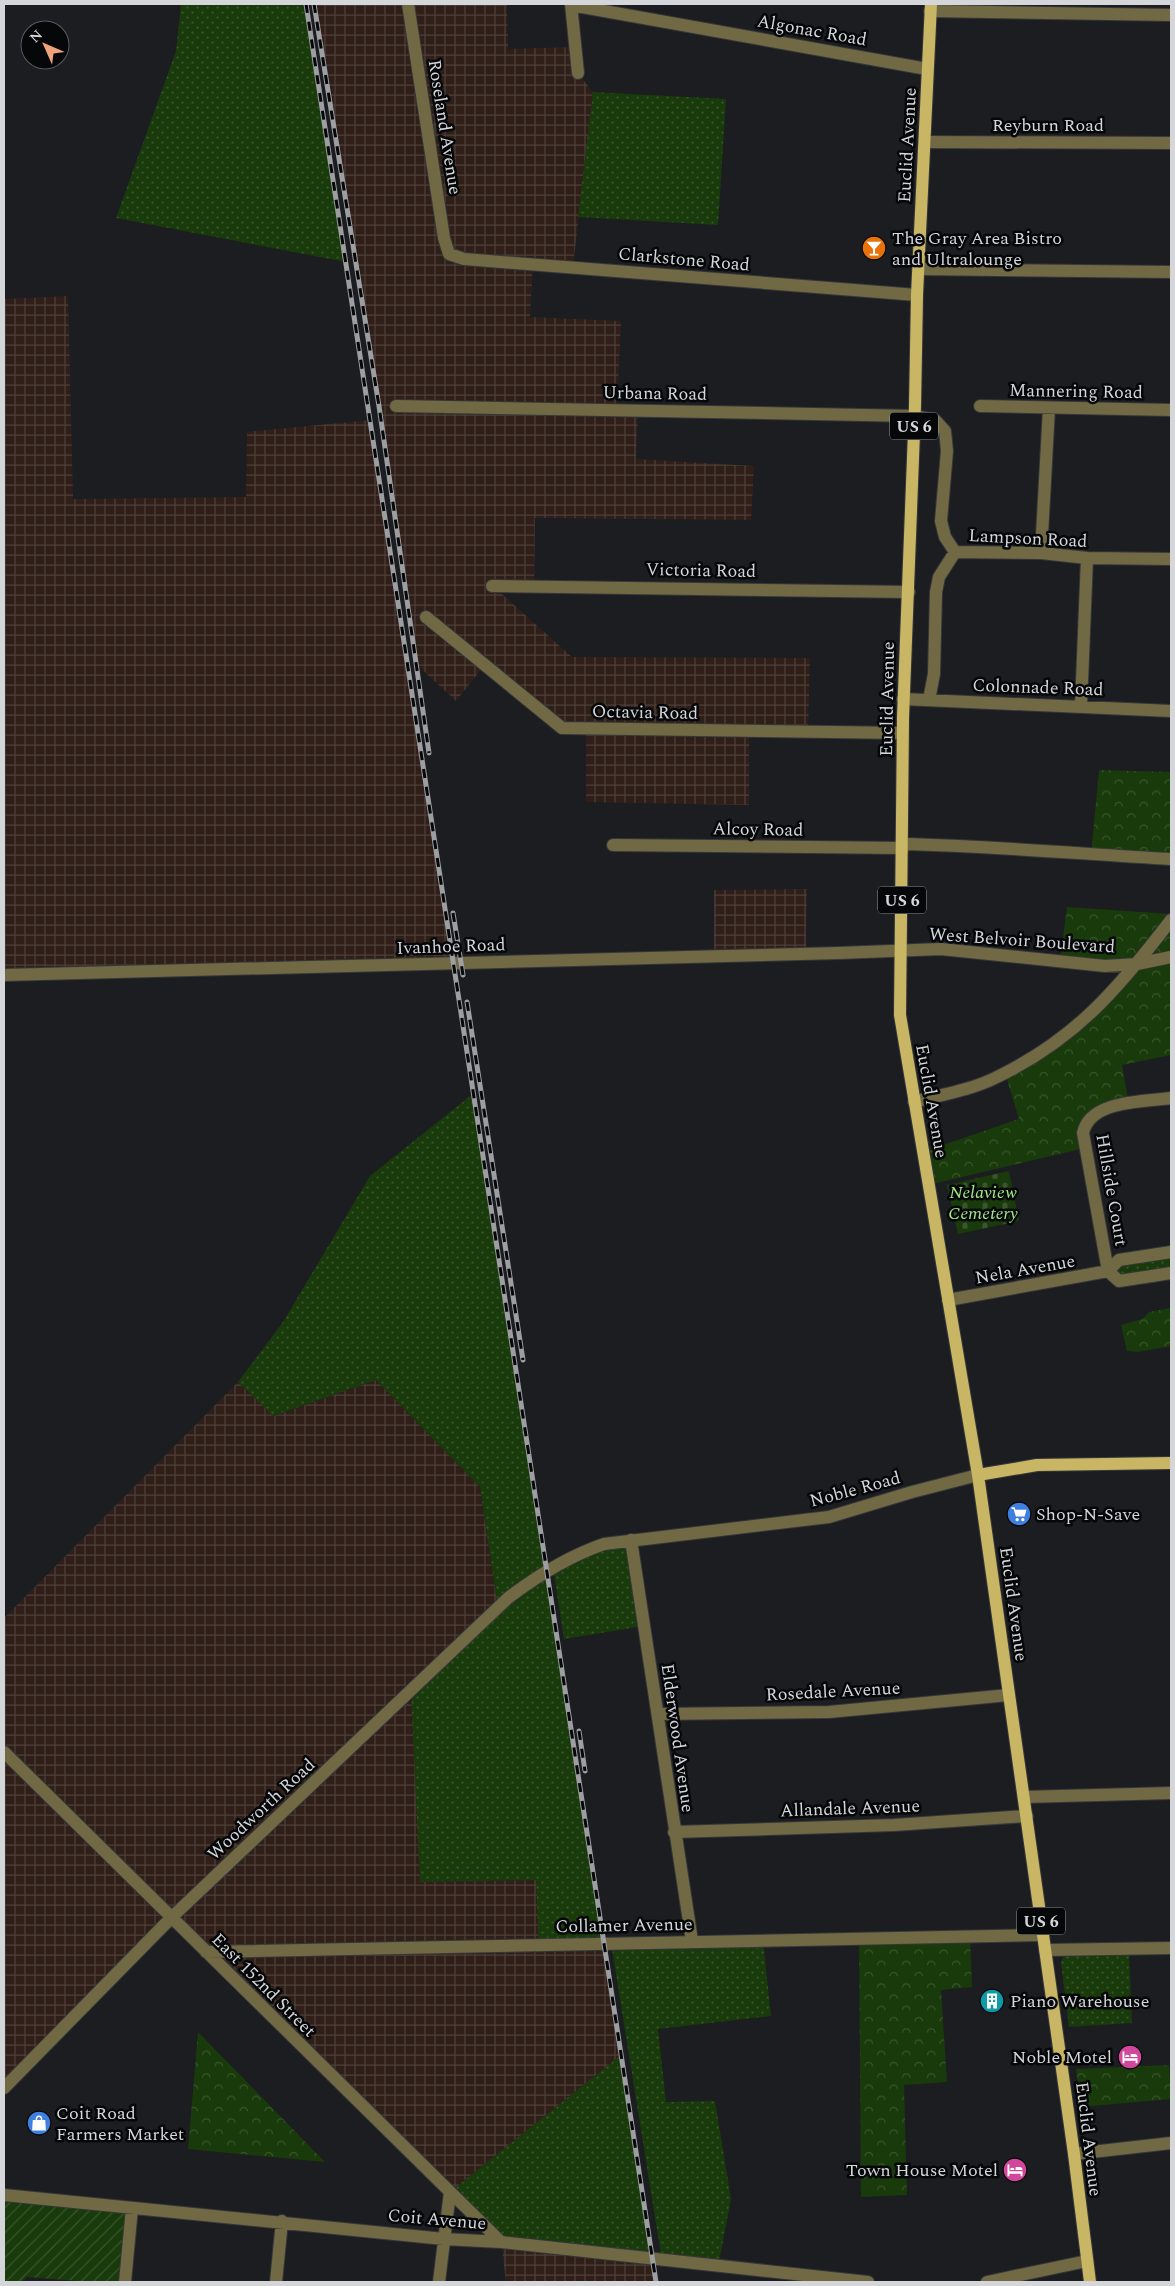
<svg xmlns="http://www.w3.org/2000/svg" width="1175" height="2286" font-family="Spectral,serif">
  <style>
    .industrial { fill: url(#industrial-grid) }
    .grass { fill: url(#grass-dots) }
    .forest { fill: url(#forest-crowns) }
    .cemetery { fill: url(#cemetery-stones) }
    .garden { fill: url(#garden-furrows) }
    .lines { fill: none; stroke-linecap: round; stroke-linejoin: round }
    .minor-casing { stroke: #35373b; stroke-width: 14 }
    .major-casing { stroke: #35373b; stroke-width: 14 }
    .minor { stroke: #716943; stroke-width: 12 }
    .major { stroke: #c8b664; stroke-width: 12 }
    .rail-casing { stroke: #9d9ea2; stroke-width: 5 }
    .rail { stroke: #060709; stroke-width: 3; stroke-dasharray: 9; stroke-linecap: butt }
    .labels { text-anchor: middle; stroke-width: 5; stroke-linejoin: round; paint-order: stroke }
    .shield { fill: #060709; stroke: #97989b; stroke-width: 1 }
    .shield-label { font-size: 16px; font-weight: bold; fill: #d5d6da }
    .street-label { font-size: 18px; fill: #d5d6da; stroke: #060709 }
    .poi-label { font-size: 18px; fill: #d5d6da; stroke: #060709; text-anchor: start }
    .park-label { font-size: 18px; font-style: italic; fill: #a0ea84; stroke: #060709 }
  </style>
  <defs>
    <pattern id="industrial-grid" width="8" height="8" patternUnits="userSpaceOnUse" patternTransform="scale(1.25)"><rect width="8" height="8" fill="#301f18"/><path d="M0 4h8M4 0v8" fill="none" stroke="#4d3f39"/></pattern>
    <pattern id="grass-dots" width="8" height="8" patternUnits="userSpaceOnUse" patternTransform="scale(1.25)"><rect width="8" height="8" fill="#193a0a"/><path d="M2 2h.1M6 6h.1" fill="none" stroke="#3a562d" stroke-width="1.8" stroke-linecap="round"/></pattern>
    <pattern id="forest-crowns" width="20" height="18" patternUnits="userSpaceOnUse" patternTransform="scale(1.25)"><rect width="20" height="18" fill="#193a0a"/><path d="M2 6a3 3 0 1 1 6 0M12 15a3 3 0 1 1 6 0" fill="none" stroke="#3a562d"/></pattern>
    <pattern id="cemetery-stones" width="16" height="16" patternUnits="userSpaceOnUse" patternTransform="scale(1.25)"><rect width="16" height="16" fill="#193a0a"/><path d="M2 7V4a2 2 0 0 1 4 0v3zM10 15v-3a2 2 0 0 1 4 0v3z" fill="#3a562d"/></pattern>
    <pattern id="garden-furrows" width="10" height="10" patternUnits="userSpaceOnUse" patternTransform="scale(1.25)"><rect width="10" height="10" fill="#193a0a"/><path d="M-1 1l2-2M0 10L10 0M9 11l2-2" fill="none" stroke="#3a562d"/></pattern>
  </defs>
  <rect width="100%" height="100%" fill="#1b1d21"/>
  <!-- industrial -->
  <path class="industrial" d="M314,4h257l-64,1 1,44 68,-2 2,26 15,19 -20,175 -40,-3 -3,53 91,4 -4,89h21l-2,49 118,7 -3,54 -216,-2 -1,68h-41l79,71 238,1 -2,74 -59,-1v74l-163,-3v-73l-24,-1 -78,-62 -28,35 -39,-36 -38,-259z
    M68,296l5,203 173,-2 1,-65 123,-12 83,543 -449,12v-676z
    M807,889l-1,65 -92,2v-66z
    M376,1380l104,107 18,121 -78,274 117,-2 66,63 19,111 -172,138 -279,-274 -162,164 -5,-5v-459l234,-236 36,34z
    M501,2242l152,18 3,22h-150z"/>
  <!-- grass -->
  <path class="grass" d="M181,4h125l40,258 -230,-44 60,-167z
    M593,92l133,7 -8,126 -140,-8z
    M474,1093c43,279 84,557 128,835l1,15 -64,2 -3,-65 -116,2 -9,-190 87,-84 -18,-121 -104,-107 -103,36 -35,-34 45,-60 87,-146z
    M1171,1252v21l-52,8 -11,-10 11,-11z
    M631,1540l13,86 -80,13 -11,-71z
    M763,1940l8,76 -113,13 8,73 49,-1 16,98 -13,68 -56,-6 -51,-318z
    M1129,1952l3,71 -63,4 -8,-65 2,-4 4,-3z
    M622,2054l31,206 -152,-18 -51,-50z"/>
  <!-- forest -->
  <path class="forest" d="M1099,770l72,2v87l-80,-4z
    M1067,907l104,7v141l-49,10 7,39 -39,12 -5,32 -157,37 -5,-33 96,-33 -14,-46 40,-22 91,-86 -76,-4z
    M1171,1308v38l-33,6 -11,-1 -6,-26 21,-6 7,-7z
    M970,1936l2,51 -31,3 6,92 -43,3 3,110 -46,2 -2,-259z
    M198,2032l127,130 -137,-13z
    M1169,2065l2,34 -90,8 -5,-38z"/>
  <!-- cemetery -->
  <path class="cemetery" d="M1009,1171l10,50 -61,13 -11,-49z"/>
  <!-- garden -->
  <path class="garden" d="M4,2195l128,13 -7,74h-35l-63,-5 -5,5h-18z"/>
  <g class="lines">
    <!-- minor casing -->
    <g class="minor-casing">
      <path id="minor" d="M408,4l36,234 5,16 15,5 453,36
        M571,4l7,69
        M571,5l356,64
        M930,11l241,4
        M925,142l246,1
        M919,269l252,3
        M396,406l518,10 21,4 10,11 2,20 -6,70 4,16 10,15 86,1 46,5 84,1
        M980,406l191,4
        M1041,553l8,-145
        M492,586l417,6
        M426,617l136,111 340,5
        M903,699l268,12
        M929,700l5,-26 2,-82 3,-15 16,-25
        M1081,706l6,-148
        M903,844c90,2 179,10 268,15
        M613,845l290,3
        M4,975l835,-22 102,-4 164,17 32,-2 34,-7
        M914,1102c26,-7 57,-12 81,-24 80,-38 123,-89 176,-158
        M1171,1252l-52,8 -11,11 11,10 52,-8
        M948,1300l160,-29 -25,-138c7,-33 60,-31 88,-35
        M631,1540l61,401
        M658,1714l171,-2 180,-17
        M4,1752l497,490
        M1024,1797l147,-4
        M674,1832l220,-7 133,-9
        M1045,1950l126,-2
        M206,1952l837,-17
        M4,2088l167,-170 337,-320c29,-22 61,-42 96,-54l225,-27 83,-25 66,-17
        M1074,2154l97,-11
        M4,2195l440,44 57,3 367,40
        M125,2282l7,-74
        M276,2282l6,-61
        M439,2282l11,-90
        M987,2282l100,-21"/>
    </g>
    <!-- major casing -->
    <g class="major-casing">
      <path id="major" d="M931,4l-14,291 -2,111 -12,312 -3,297 78,460 96,679 16,128
        M978,1475l59,-10 134,-2"/>
    </g>
    <!-- minor -->
    <use href="#minor" class="minor"/>
    <!-- major -->
    <use href="#major" class="major"/>
    <!-- rail casing -->
    <g class="rail-casing">
      <path id="rail" d="M306,4l350,2278
        M314,4l65,402 50,347
        M453,913l10,62
        M467,1002l56,358
        M579,1731l6,40"/>
    </g>
    <!-- rail -->
    <use href="#rail" class="rail"/>
  </g>
  <!-- icons -->
  <defs>
    <g id="bar-disc" transform="scale(1.25)"><circle r="9.5" fill="#e8710a" stroke="#060709"/><path d="M-6-5H6L.8 .8V4.5H3.5V6h-7V4.5H-.8V.8Z" fill="#fff"/></g>
    <g id="supermarket-disc" transform="scale(1.25)"><circle r="9.5" fill="#3f7fe0" stroke="#060709"/><path d="M-6-5.5h2.5l.6 2H6L4.5 2H-2.5L-4.4-4H-6ZM-1.5 3.2a1.3 1.3 0 1 0 .1 0ZM3 3.2a1.3 1.3 0 1 0 .1 0Z" fill="#fff"/></g>
    <g id="building-disc" transform="scale(1.25)"><circle r="9.5" fill="#0f9aa8" stroke="#060709"/><path d="M-4-6H4V6H1V3H-1V6H-4ZM-2.5-4.3h1.7v1.8h-1.7ZM.8-4.3h1.7v1.8H.8ZM-2.5-1h1.7V.8h-1.7ZM.8-1h1.7V.8H.8Z" fill="#fff"/></g>
    <g id="hotel-disc" transform="scale(1.25)"><circle r="9.5" fill="#d1479c" stroke="#060709"/><path d="M-6-4.5h1.5V1H6V5H4.5V3h-9V5H-6ZM-4 0a1.8 1.8 0 1 1 3.6 0ZM.5 0V-2.5h3Q6-2.5 6 0Z" fill="#fff"/></g>
    <g id="shop-disc" transform="scale(1.25)"><circle r="9.5" fill="#3f7fe0" stroke="#060709"/><path d="M-5-2.5h2.3a2.7 3.5 0 0 1 5.4 0H5L5.5 6h-11ZM-1.5-2.5h3a1.5 2.3 0 0 0-3 0Z" fill="#fff"/></g>
  </defs>
  <g fill-rule="evenodd">
    <use href="#bar-disc" x="874" y="248"/>
    <use href="#supermarket-disc" x="1019" y="1514"/>
    <use href="#building-disc" x="992" y="2001"/>
    <use href="#hotel-disc" x="1130" y="2057"/>
    <use href="#shop-disc" x="39" y="2123"/>
    <use href="#hotel-disc" x="1015" y="2170"/>
  </g>
  <g class="labels">
    <!-- shield labels -->
    <g class="shield">
      <rect x="890" y="412.5" width="48" height="27" rx="4"/>
      <rect x="878" y="886.5" width="48" height="27" rx="4"/>
      <rect x="1017" y="1907.5" width="48" height="27" rx="4"/>
    </g>
    <g class="shield-label">
      <text x="914" y="432">US 6</text>
      <text x="902" y="906">US 6</text>
      <text x="1041" y="1927">US 6</text>
    </g>
    <!-- street labels -->
    <g class="street-label">
      <text transform="translate(812 30) rotate(10)" y="6">Algonac Road</text>
      <text x="1048" y="131">Reyburn Road</text>
      <text transform="translate(445 127) rotate(81)" y="6">Roseland Avenue</text>
      <text transform="translate(907 145) rotate(-87)" y="6">Euclid Avenue</text>
      <text transform="translate(684 259) rotate(5)" y="6">Clarkstone Road</text>
      <text transform="translate(1076 391) rotate(1)" y="6">Mannering Road</text>
      <text transform="translate(655 393) rotate(1)" y="6">Urbana Road</text>
      <text transform="translate(1028 538) rotate(3)" y="6">Lampson Road</text>
      <text transform="translate(701 570) rotate(1)" y="6">Victoria Road</text>
      <text transform="translate(1038 687) rotate(2)" y="6">Colonnade Road</text>
      <text transform="translate(887 699) rotate(-89)" y="6">Euclid Avenue</text>
      <text transform="translate(645 712) rotate(1)" y="6">Octavia Road</text>
      <text transform="translate(758 829) rotate(1)" y="6">Alcoy Road</text>
      <text transform="translate(1022 940) rotate(4)" y="6">West Belvoir Boulevard</text>
      <text transform="translate(451 946) rotate(-2)" y="6">Ivanhoe Road</text>
      <text transform="translate(932 1101) rotate(80)" y="6">Euclid Avenue</text>
      <text transform="translate(1112 1190) rotate(80)" y="6">Hillside Court</text>
      <text transform="translate(1025 1269) rotate(-10)" y="6">Nela Avenue</text>
      <text transform="translate(855 1489) rotate(-15)" y="6">Noble Road</text>
      <text transform="translate(1014 1604) rotate(82)" y="6">Euclid Avenue</text>
      <text transform="translate(833 1691) rotate(-3)" y="6">Rosedale Avenue</text>
      <text transform="translate(678 1738) rotate(82)" y="6">Elderwood Avenue</text>
      <text transform="translate(850 1808) rotate(-2)" y="6">Allandale Avenue</text>
      <text transform="translate(261 1809) rotate(-43)" y="6">Woodworth Road</text>
      <text transform="translate(624 1925) rotate(-1)" y="6">Collamer Avenue</text>
      <text transform="translate(264 1985) rotate(45)" y="6">East 152nd Street</text>
      <text transform="translate(1089 2139) rotate(83)" y="6">Euclid Avenue</text>
      <text transform="translate(437 2219) rotate(5)" y="6">Coit Avenue</text>
    </g>
    <!-- poi labels -->
    <g class="poi-label">
      <text x="892" y="244">The Gray Area Bistro<tspan x="892" dy="21">and Ultralounge</tspan></text>
      <text x="1036" y="1520">Shop-N-Save</text>
      <text x="1010" y="2007">Piano Warehouse</text>
      <text x="1112" y="2063" text-anchor="end">Noble Motel</text>
      <text x="56" y="2119">Coit Road<tspan x="56" dy="21">Farmers Market</tspan></text>
      <text x="998" y="2176" text-anchor="end">Town House Motel</text>
    </g>
    <!-- park labels -->
    <g class="park-label">
      <text x="983" y="1198">Nelaview<tspan x="983" dy="21">Cemetery</tspan></text>
    </g>
  </g>
  <!-- border -->
  <rect width="1175" height="2286" fill="none" stroke="#d5d6da" stroke-width="10"/>
  <!-- north arrow -->
  <g transform="translate(45 45) rotate(315)"><circle r="24" fill="#060709" stroke="#595a5d"/>
  <path d="M0-4L9 19L0 12L-9 19Z" fill="#f0a27a"/>
  <text y="-8" font-size="14" font-weight="bold" text-anchor="middle" fill="#d5d6da">N</text>
  </g>
</svg>
